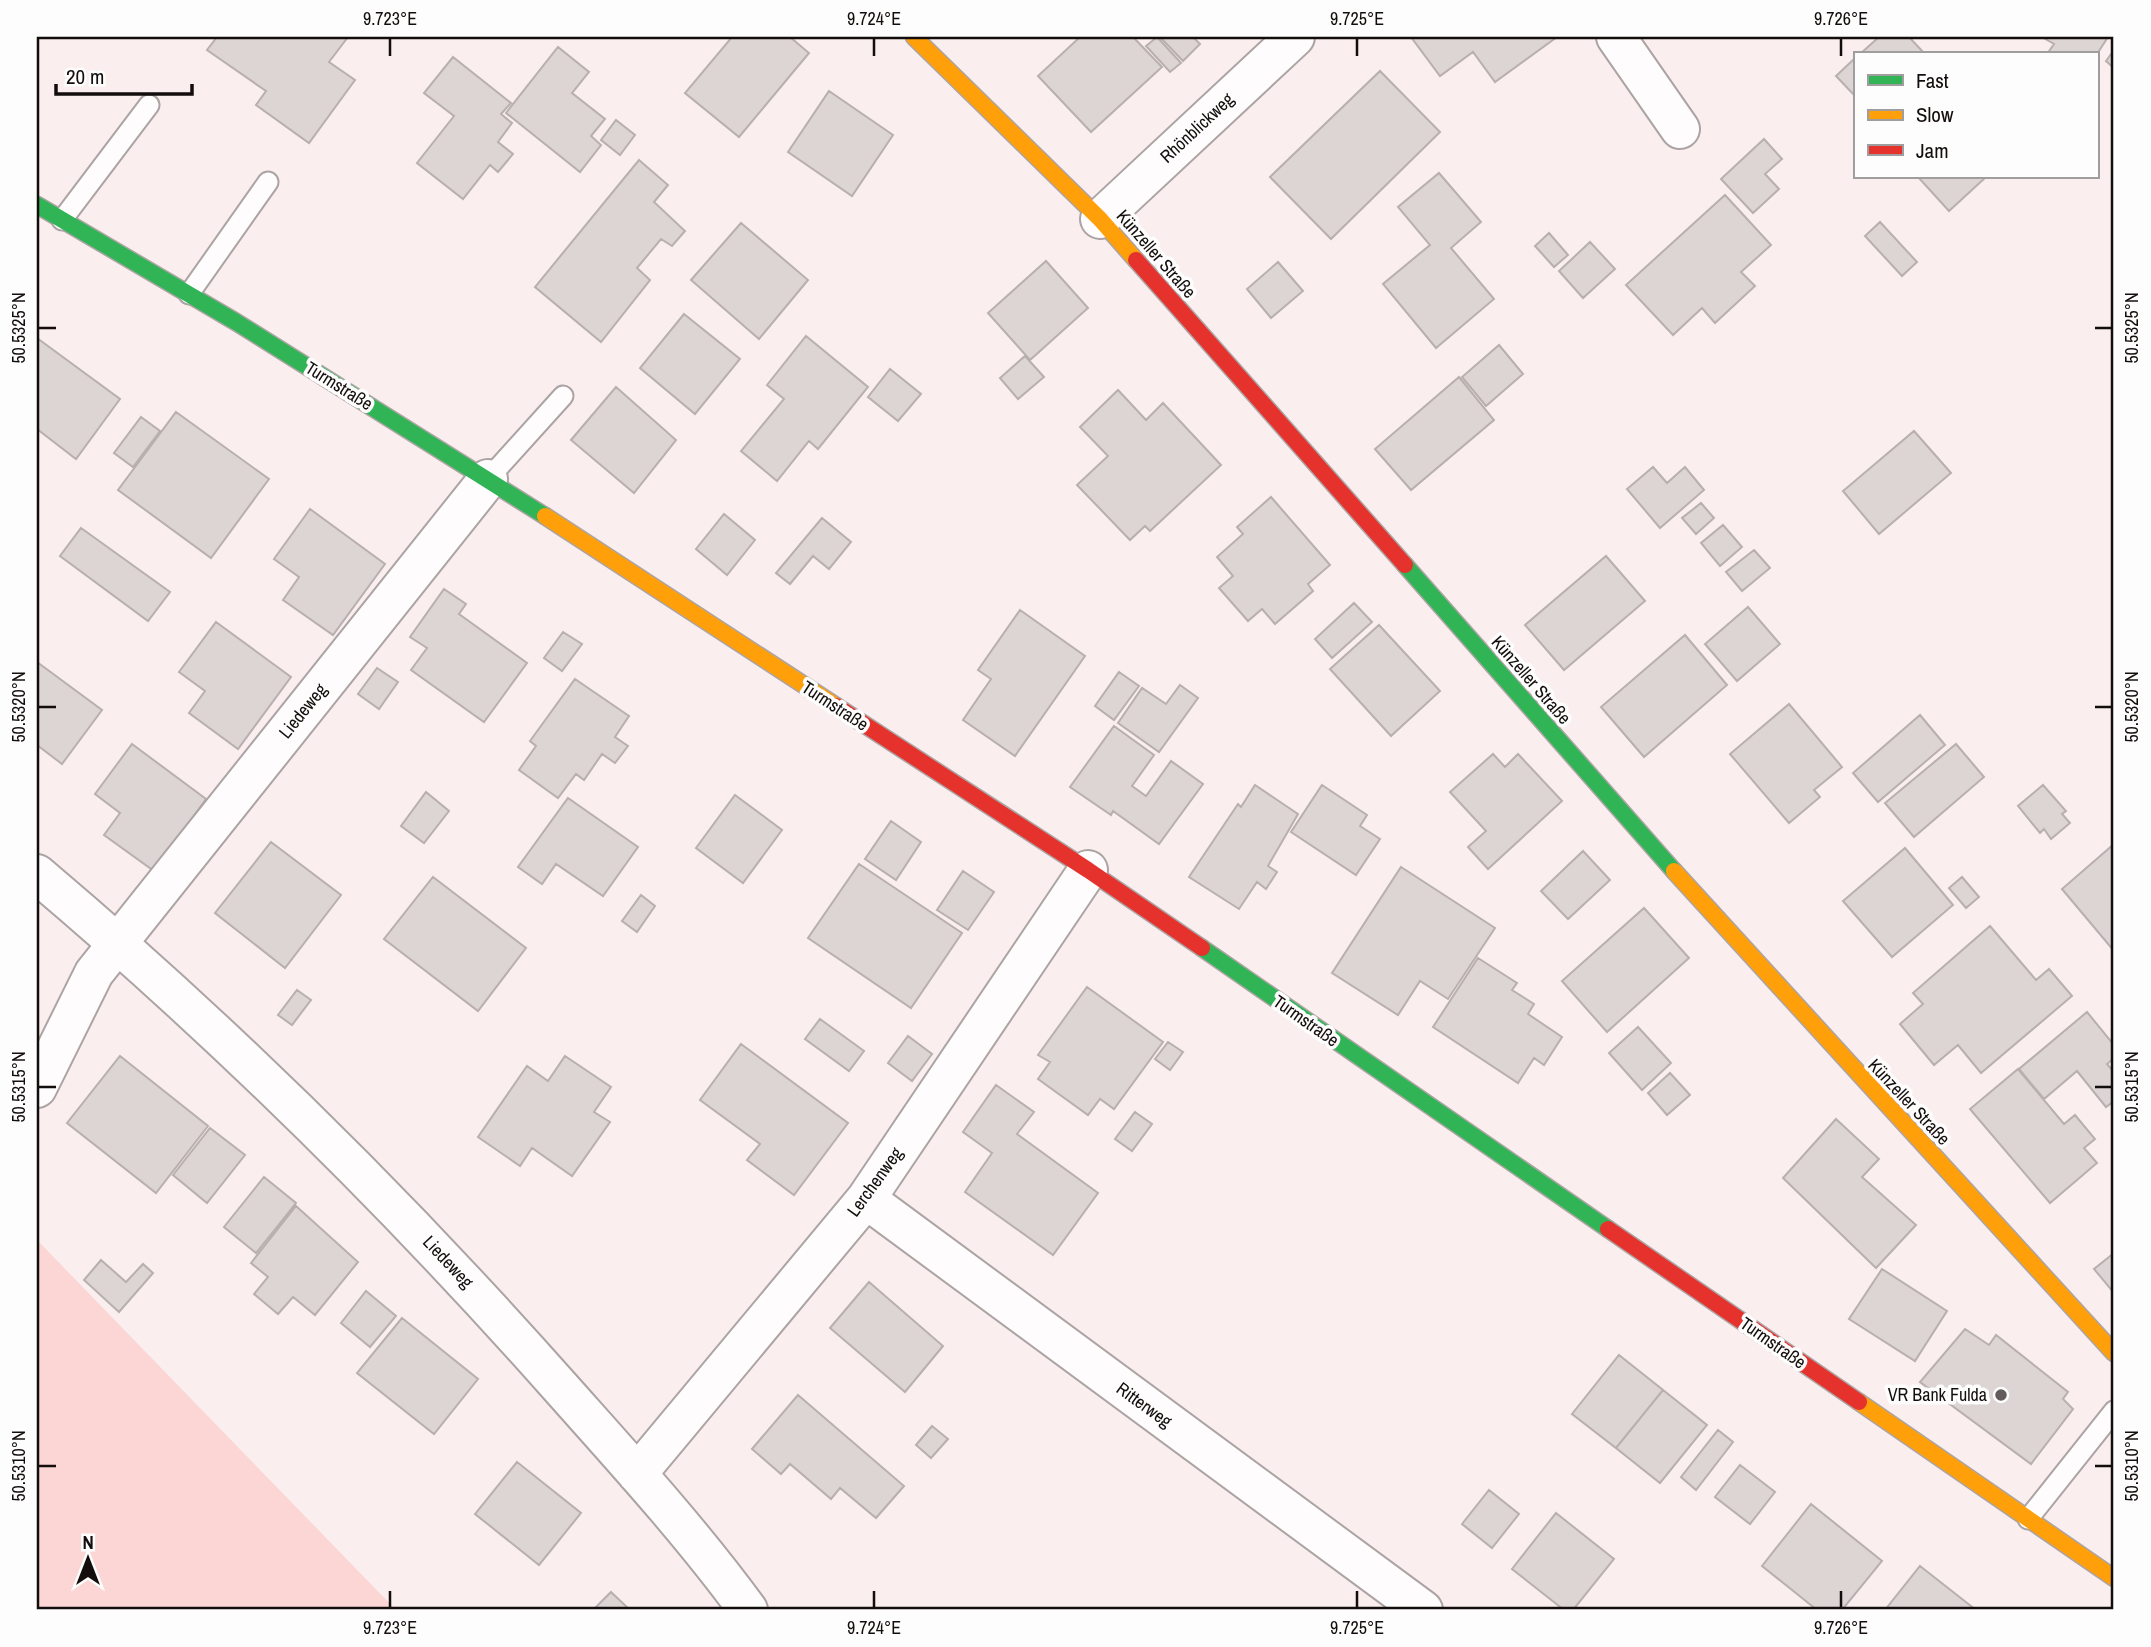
<svg xmlns="http://www.w3.org/2000/svg" width="2151" height="1647" font-family="'Archivo Narrow',sans-serif">
  <style>
    .green { fill: #fbd6d5 }
    .building { fill: #ddd4d4; stroke: #b8afaf; stroke-width: 2 }
    .lines { fill: none; stroke-linecap: round; stroke-linejoin: round }
    .lane-casing { stroke: #aca4a4; stroke-width: 23 }
    .street-casing { stroke: #aca4a4; stroke-width: 42 }
    .fast-casing { stroke: #aca4a4; stroke-width: 19 }
    .slow-casing { stroke: #aca4a4; stroke-width: 19 }
    .jam-casing { stroke: #aca4a4; stroke-width: 19 }
    .lane { stroke: #fefcfc; stroke-width: 19 }
    .street { stroke: #fefcfc; stroke-width: 38 }
    .fast { stroke: #30b455; stroke-width: 16 }
    .slow { stroke: #ff9f0a; stroke-width: 16 }
    .jam { stroke: #e5322d; stroke-width: 16 }
    .ticks { fill: none; stroke: #130d0c; stroke-width: 2.5 }
    .poi-dot { fill: #645c5b; stroke: #fdfdfd; stroke-width: 2.5 }
    .labels { text-anchor: middle; stroke-width: 7; stroke-linejoin: round; paint-order: stroke }
    .street-label { font-size: 18px; fill: #130d0c; stroke: #fdfdfd }
    .poi-label { font-size: 18px; fill: #130d0c; stroke: #fdfdfd; text-anchor: end }
    .neatline { fill: none; stroke: #130d0c; stroke-width: 2.5 }
    .ticks-label { font-size: 18px; text-anchor: middle; fill: #130d0c }
  </style>
  <rect width="100%" height="100%" fill="#faeeee"/>
  <!-- green -->
  <path class="green" d="M37,1240l359,370h-359z"/>
  <!-- building -->
  <path class="building" d="M217,37h131l-19,25 26,18 -46,63 -53,-38 10,-14 -59,-41z
    M732,37h58l19,16 -70,84 -54,-44z
    M1080,37h53l29,30 -71,65 -53,-56z
    M1157,37l24,26 -11,9 -24,-26z
    M1160,37h33l7,7 -17,17z
    M1411,37h146l-62,45 -22,-30 -33,24z
    M1879,37h30l16,17h-65z
    M2042,37h66l-11,17h-50l7,-10z
    M558,47l31,25 -17,21 33,26 -14,17 10,9 -21,27 -74,-59z
    M2114,50v18l-8,-7z
    M453,57l58,46 -10,11 11,9 -14,19 15,12 -15,18 -8,-7 -27,34 -46,-36 37,-47 -30,-23z
    M1855,58v38l-19,-20z
    M1380,71l60,61 -109,107 -61,-62z
    M829,91l64,44 -41,61 -64,-44z
    M616,120l19,15 -15,20 -19,-15z
    M1764,139l18,20 -17,15 14,15 -26,24 -32,-34z
    M639,160l29,25 -14,17 31,29 -13,15 -11,-7 -24,29 13,12 -49,62 -66,-55z
    M1439,173l42,49 -30,26 43,51 -58,49 -53,-64 47,-39 -32,-38z
    M1918,177h68l-37,34z
    M1725,195l46,50 -30,27 14,14 -40,37 -13,-15 -29,27 -47,-50z
    M1880,222l37,40 -15,14 -37,-40z
    M741,223l67,57 -49,59 -68,-59z
    M1549,233l19,22 -14,12 -19,-21z
    M1590,242l25,27 -32,29 -24,-27z
    M1046,261l42,47 -58,52 -42,-47z
    M1278,262l25,29 -32,27 -24,-29z
    M684,314l56,45 -45,55 -55,-46z
    M806,336l62,51 -50,62 -9,-8 -32,40 -36,-30 43,-52 -17,-14z
    M37,338l83,61 -44,60 -39,-30z
    M1499,345l24,29 -37,32 -24,-29z
    M1025,356l19,21 -26,22 -18,-21z
    M890,369l31,25 -23,27 -30,-24z
    M1459,377l35,43 -83,70 -36,-41z
    M616,387l60,53 -42,53 -63,-53z
    M1118,390l28,30 17,-17 58,62 -71,66 -5,-5 -15,14 -53,-55 31,-29 -28,-29z
    M176,412l93,67 -58,79 -93,-68z
    M141,417l19,14 -27,36 -19,-14z
    M1914,431l37,42 -72,61 -36,-43z
    M1653,467l14,16 18,-16 19,23 -44,38 -33,-39z
    M1271,497l59,68 -22,19 5,7 -38,33 -13,-15 -14,12 -29,-33 14,-12 -16,-19 26,-23 -6,-7z
    M1701,503l13,15 -18,16 -14,-16z
    M310,509l75,55 -52,71 -50,-35 16,-23 -25,-18z
    M724,514l31,26 -28,35 -31,-26z
    M822,518l29,24 -22,27 -16,-13 -23,28 -14,-11z
    M1723,525l19,22 -22,19 -19,-23z
    M81,528l89,64 -22,29 -88,-65z
    M1754,550l16,18 -28,23 -16,-19z
    M1606,556l39,45 -81,69 -39,-45z
    M444,589l22,15 -7,10 68,49 -43,59 -73,-52 16,-22 -17,-11z
    M1354,603l18,19 -40,36 -17,-19z
    M1748,607l32,37 -43,37 -32,-37z
    M1020,610l65,46 -70,100 -52,-36 28,-41 -13,-9z
    M216,622l75,55 -53,72 -49,-36 16,-22 -26,-19z
    M1379,625l61,66 -49,45 -61,-67z
    M563,632l19,12 -20,27 -18,-13z
    M1685,635l42,50 -83,72 -43,-50z
    M37,662l65,48 -40,54 -25,-19z
    M377,668l21,14 -19,27 -21,-15z
    M1119,672l20,14 -25,34 -19,-14z
    M575,679l54,37 -14,21 13,9 -13,17 -13,-9 -18,26 -8,-6 -18,24 -39,-28 17,-24 -6,-5z
    M1180,685l18,13 -39,54 -41,-29 24,-35 24,16z
    M1789,704l53,63 -28,23 6,7 -31,26 -59,-69z
    M1920,715l25,30 -67,57 -25,-29z
    M1114,726l40,29 -22,31 14,10 25,-35 32,23 -44,60 -46,-33 -2,4 -41,-28z
    M132,744l74,55 -52,72 -50,-36 16,-22 -25,-19z
    M1956,744l28,33 -70,60 -29,-34z
    M1493,754l12,13 13,-13 44,47 -74,68 -20,-22 18,-16 -36,-39z
    M1255,785l43,29 -30,52 9,6 -11,17 -9,-7 -18,27 -50,-32 49,-73 3,3z
    M1322,785l45,30 -7,11 20,13 -24,36 -65,-43z
    M2043,785l23,26 -4,3 8,9 -19,16 -7,-10 -4,4 -22,-27z
    M426,792l23,19 -25,32 -23,-17z
    M735,795l47,35 -39,53 -47,-35z
    M568,798l70,49 -35,49 -47,-32 -14,20 -24,-17z
    M891,821l30,21 -25,38 -31,-21z
    M271,842l70,53 -56,73 -70,-55z
    M2114,844v107l-52,-62z
    M1905,848l48,57 -61,52 -49,-56z
    M1583,851l27,29 -42,39 -27,-28z
    M859,864l103,69 -51,75 -103,-70z
    M1401,867l94,61 -47,71 -28,-18 -22,34 -66,-42z
    M963,871l31,21 -26,38 -31,-20z
    M433,877l93,71 -48,63 -94,-72z
    M1962,877l17,20 -13,11 -17,-20z
    M641,895l14,11 -18,26 -15,-11z
    M1644,908l45,50 -82,74 -45,-51z
    M1990,926l46,54 13,-11 23,27 -91,77 -23,-28 -24,20 -34,-41 23,-20 -10,-11z
    M1478,958l39,25 -5,7 22,14 -6,10 34,23 -18,28 -10,-7 -16,25 -85,-56z
    M1087,987l76,55 -49,67 -14,-10 -12,16 -50,-36 12,-17 -12,-7z
    M297,990l14,10 -19,25 -14,-10z
    M2087,1012l27,33v13l-7,6 7,8v29l-8,6 -29,-36 -33,28 -25,-30z
    M820,1019l44,32 -15,20 -44,-32z
    M1638,1027l33,36 -29,27 -33,-37z
    M908,1036l24,18 -20,27 -24,-18z
    M1168,1042l15,10 -13,18 -15,-11z
    M741,1044l107,79 -54,72 -47,-35 13,-16 -60,-44z
    M120,1056l88,70 -52,67 -89,-70z
    M565,1056l46,31 -17,25 16,10 -38,54 -40,-28 -12,18 -42,-29 49,-71 21,15z
    M2018,1069l46,55 11,-9 20,24 -11,9 13,15 -47,40 -80,-94z
    M1670,1073l20,22 -23,20 -19,-22z
    M996,1085l38,27 -17,22 81,59 -45,62 -88,-63 27,-39 -29,-21z
    M1135,1112l17,12 -20,27 -17,-12z
    M1836,1119l43,40 -17,18 54,48 -40,43 -93,-90z
    M210,1128l35,27 -38,48 -34,-28z
    M264,1177l32,26 -40,50 -32,-26z
    M296,1206l62,56 -43,53 -22,-18 -15,17 -24,-20 14,-17 -17,-14z
    M2114,1253v40l-20,-24z
    M101,1260l25,22 17,-18 10,9 -34,39 -35,-32z
    M1882,1269l65,42 -32,50 -66,-42z
    M869,1282l74,64 -38,46 -75,-64z
    M366,1291l30,25 -26,31 -29,-24z
    M402,1318l76,61 -44,55 -77,-61z
    M1965,1329l24,16 7,-10 72,57 -5,7 10,10 -42,55 -111,-82z
    M1619,1355l44,35 -47,58 -44,-34z
    M1663,1390l44,35 -47,58 -44,-35z
    M798,1395l106,91 -28,32 -36,-30 -9,11 -41,-35 -9,10 -29,-25z
    M932,1426l16,13 -17,19 -15,-13z
    M1718,1430l15,12 -37,48 -15,-13z
    M517,1462l64,51 -42,52 -64,-51z
    M1740,1465l35,27 -25,32 -35,-27z
    M1489,1490l30,24 -27,34 -30,-24z
    M1811,1504l71,57 -40,49h-25l-55,-44z
    M1556,1513l58,46 -41,51h-9l-52,-41z
    M1920,1566l56,44h-91z
    M611,1592l19,18h-37z"/>
  <g class="lines">
    <!-- lane casing -->
    <g class="lane-casing">
      <path id="lane" d="M62,220l87,-115
        M189,294l79,-112
        M488,479l75,-83
        M2028,1519l86,-108"/>
    </g>
    <!-- street casing -->
    <g class="street-casing">
      <path id="street" d="M1616,37l64,92
        M1100,219l195,-182
        M37,874c188,159 361,330 524,514 64,72 130,144 187,222
        M37,1088l57,-115 394,-494
        M866,1199l557,411
        M637,1474l229,-275 222,-329"/>
    </g>
    <!-- fast casing -->
    <g class="fast-casing">
      <path id="fast" d="M37,205l199,117 309,194
        M1405,565l269,306
        M1202,948l406,281"/>
    </g>
    <!-- slow casing -->
    <g class="slow-casing">
      <path id="slow" d="M914,37l186,182 36,41
        M545,516l291,190
        M1674,871l440,482
        M1859,1402l255,176"/>
    </g>
    <!-- jam casing -->
    <g class="jam-casing">
      <path id="jam" d="M1136,260l269,305
        M836,706l252,164 114,78
        M1608,1229l251,173"/>
    </g>
    <!-- lane -->
    <use href="#lane" class="lane"/>
    <!-- street -->
    <use href="#street" class="street"/>
    <!-- fast -->
    <use href="#fast" class="fast"/>
    <!-- slow -->
    <use href="#slow" class="slow"/>
    <!-- jam -->
    <use href="#jam" class="jam"/>
  </g>
  <!-- ticks -->
  <path class="ticks" d="M390,38v18M874,38v18M1357,38v18M1841,38v18M38,328h18M2095,328h17M38,707h18M2095,707h17M38,1087h18M2095,1087h17M38,1466h18M2095,1466h17M390,1591v17M874,1591v17M1357,1591v17M1841,1591v17"/>
  <!-- markers -->
  <circle class="poi-dot" cx="2001" cy="1395" r="7"/>
  <g class="labels">
    <!-- street labels -->
    <g class="street-label">
      <text transform="translate(1197 128) rotate(-43)" y="6">Rhönblickweg</text>
      <text transform="translate(1156 254) rotate(49)" y="6">Künzeller Straße</text>
      <text transform="translate(339 386) rotate(32)" y="6">Turmstraße</text>
      <text transform="translate(1531 680) rotate(49)" y="6">Künzeller Straße</text>
      <text transform="translate(835 706) rotate(33)" y="6">Turmstraße</text>
      <text transform="translate(303 711) rotate(-51)" y="6">Liedeweg</text>
      <text transform="translate(1306 1021) rotate(35)" y="6">Turmstraße</text>
      <text transform="translate(1909 1102) rotate(47)" y="6">Künzeller Straße</text>
      <text transform="translate(875 1182) rotate(-54)" y="6">Lerchenweg</text>
      <text transform="translate(448 1262) rotate(47)" y="6">Liedeweg</text>
      <text transform="translate(1773 1343) rotate(35)" y="6">Turmstraße</text>
      <text transform="translate(1144 1405) rotate(36)" y="6">Ritterweg</text>
    </g>
    <!-- poi labels -->
    <g class="poi-label">
      <text x="1987" y="1401">VR Bank Fulda</text>
    </g>
  </g>
  <!-- border -->
  <rect width="2151" height="1647" fill="none" stroke="#fdfdfd" stroke-width="77"/>
  <!-- legend -->
  <rect x="1854" y="52" width="245" height="126" fill="#fdfdfd" stroke="#9f9d9d" stroke-width="2"/>
  <rect x="1868" y="75" width="35" height="10" fill="#30b455" stroke="#9f9d9d" stroke-width="2"/>
  <text x="1916" y="88" font-size="21" fill="#130d0c">Fast</text>
  <rect x="1868" y="110" width="35" height="10" fill="#ff9f0a" stroke="#9f9d9d" stroke-width="2"/>
  <text x="1916" y="122" font-size="21" fill="#130d0c">Slow</text>
  <rect x="1868" y="145" width="35" height="10" fill="#e5322d" stroke="#9f9d9d" stroke-width="2"/>
  <text x="1916" y="158" font-size="21" fill="#130d0c">Jam</text>
  <!-- north arrow -->
  <g transform="translate(88 1559)" stroke="#fdfdfd" stroke-width="5" paint-order="stroke">
  <path d="M0-5L12 26L0 18L-12 26Z" fill="#130d0c"/>
  <text y="-10" font-size="19" font-weight="bold" text-anchor="middle" fill="#130d0c">N</text>
  </g>
  <!-- scale -->
  <path d="M56 84v10h136v-10" fill="none" stroke="#130d0c" stroke-width="3.5"/>
  <text x="66" y="84" font-size="21" fill="#130d0c" stroke="#fdfdfd" stroke-width="5" paint-order="stroke">20 m</text>
  <rect x="38" y="38" width="2074" height="1570" class="neatline"/>
  <g class="ticks-label">
    <text x="390" y="25">9.723°E</text>
    <text x="874" y="25">9.724°E</text>
    <text x="1357" y="25">9.725°E</text>
    <text x="1841" y="25">9.726°E</text>
    <text transform="translate(19 328) rotate(-90)" y="6">50.5325°N</text>
    <text transform="translate(2132 328) rotate(-90)" y="6">50.5325°N</text>
    <text transform="translate(19 707) rotate(-90)" y="6">50.5320°N</text>
    <text transform="translate(2132 707) rotate(-90)" y="6">50.5320°N</text>
    <text transform="translate(19 1087) rotate(-90)" y="6">50.5315°N</text>
    <text transform="translate(2132 1087) rotate(-90)" y="6">50.5315°N</text>
    <text transform="translate(19 1466) rotate(-90)" y="6">50.5310°N</text>
    <text transform="translate(2132 1466) rotate(-90)" y="6">50.5310°N</text>
    <text x="390" y="1634">9.723°E</text>
    <text x="874" y="1634">9.724°E</text>
    <text x="1357" y="1634">9.725°E</text>
    <text x="1841" y="1634">9.726°E</text>
  </g>
</svg>
